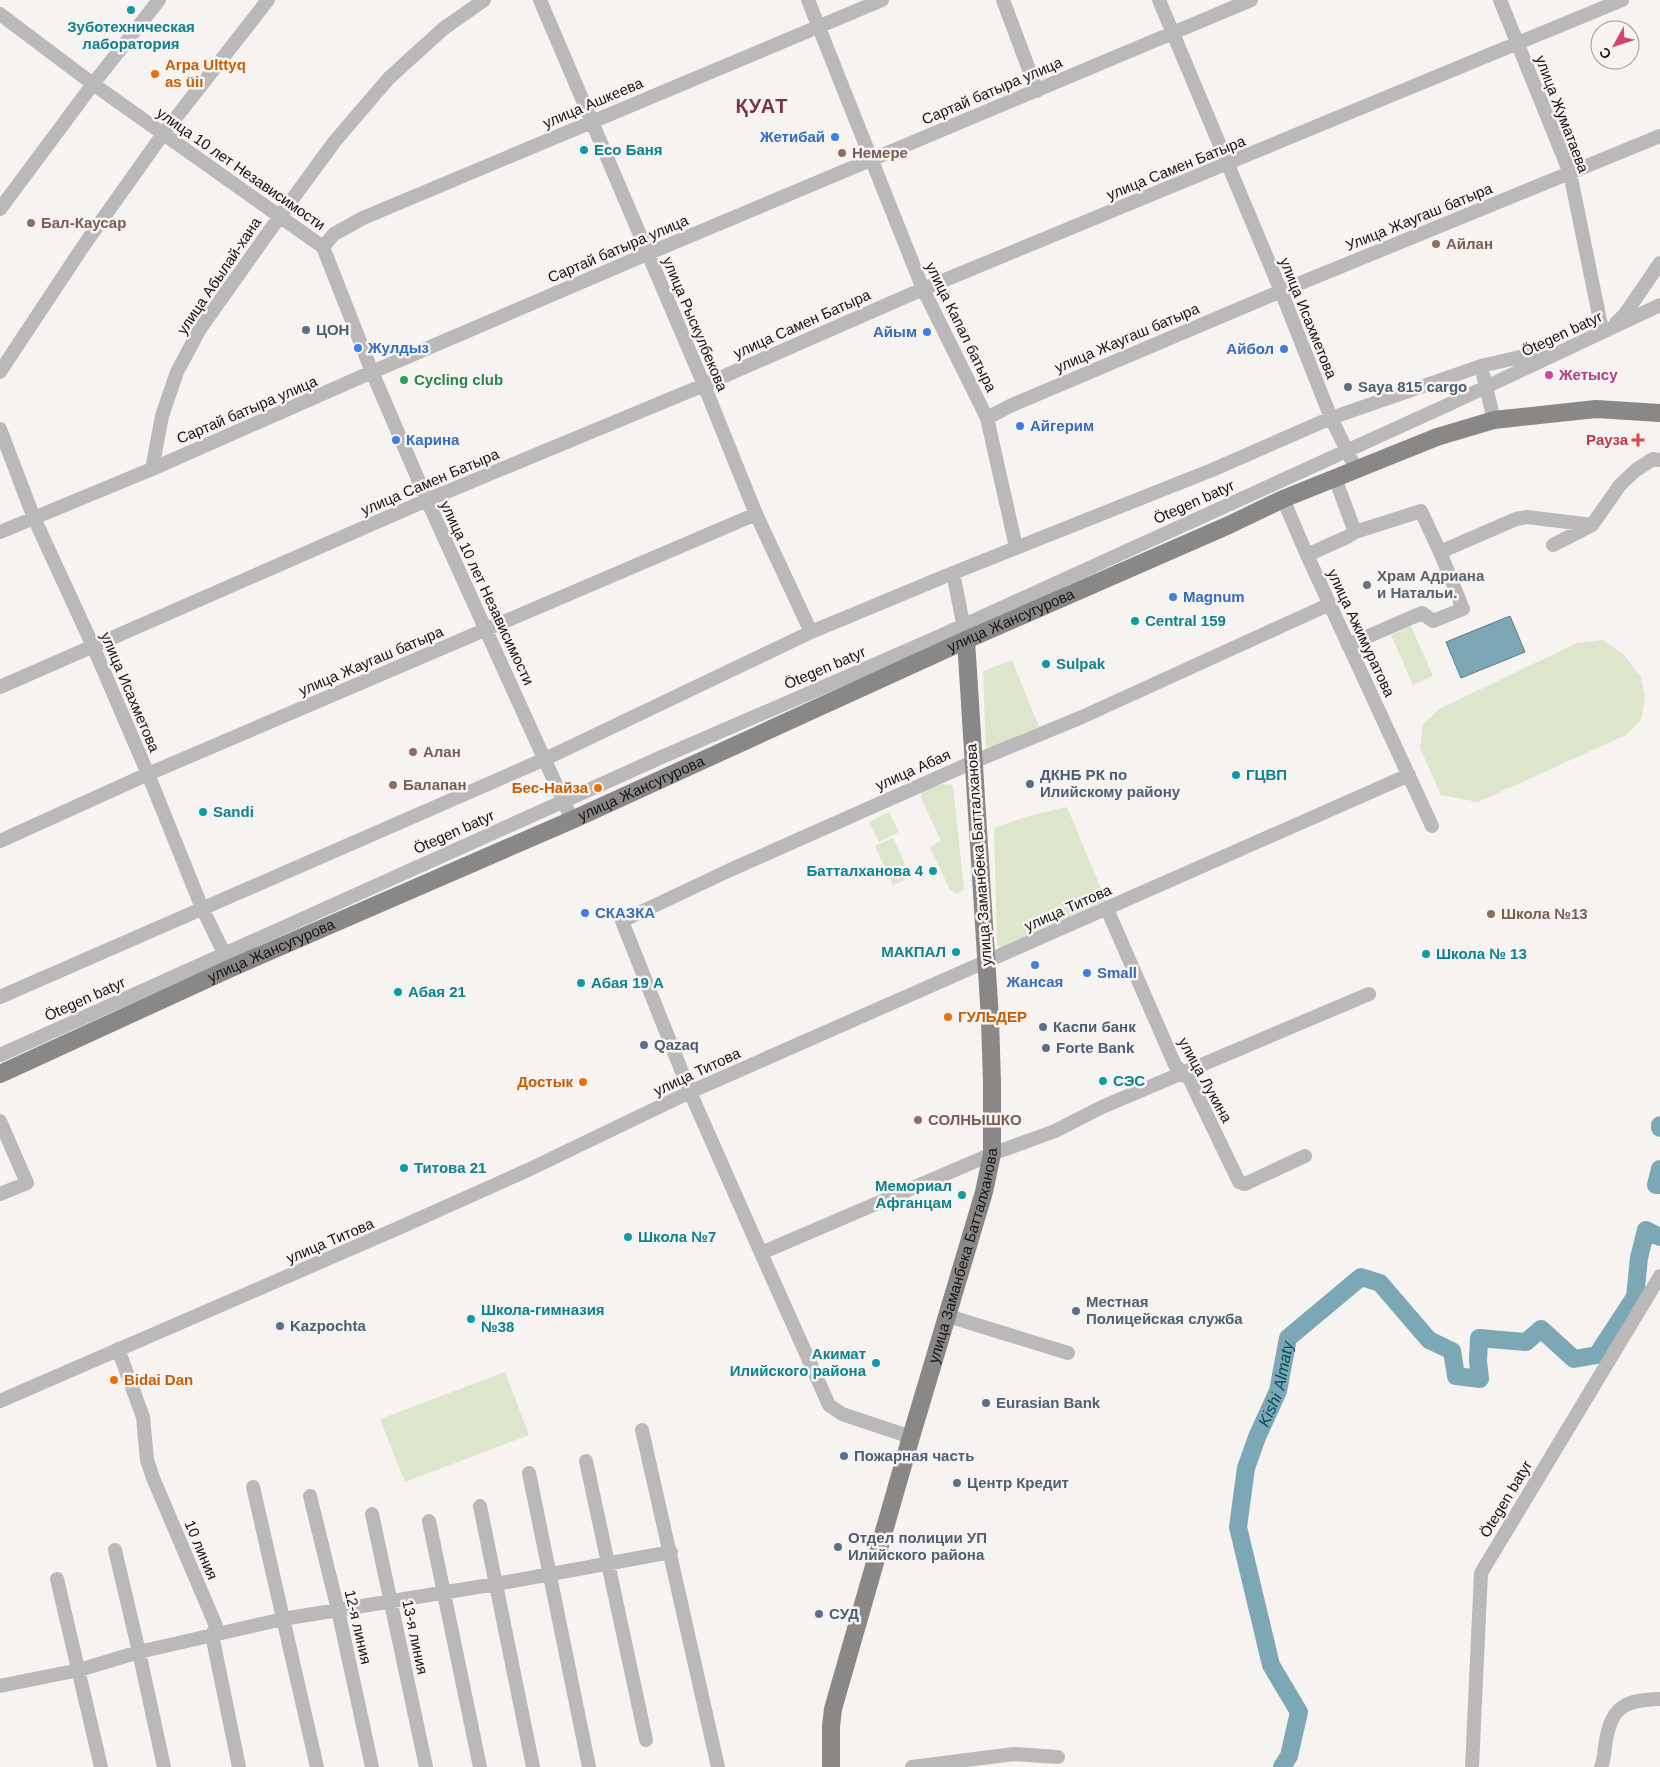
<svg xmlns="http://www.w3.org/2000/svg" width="1660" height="1767" font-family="Arial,sans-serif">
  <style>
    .green { fill: #dde6ca }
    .water { fill: #7ba8b4; stroke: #5c7c84 }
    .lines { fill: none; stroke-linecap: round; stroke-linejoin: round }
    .river { stroke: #7ba8b4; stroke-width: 18 }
    .minor { stroke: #bab8b9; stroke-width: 14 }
    .major { stroke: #8a8787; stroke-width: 18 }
    .culture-dot { fill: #0f9aa8; stroke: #f6f3f1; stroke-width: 2 }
    .food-dot { fill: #e8710a; stroke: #f6f3f1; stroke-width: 2 }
    .shop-dot { fill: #3f7fe0; stroke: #f6f3f1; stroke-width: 2 }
    .education-dot { fill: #8d6e63; stroke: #f6f3f1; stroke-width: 2 }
    .service-dot { fill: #5c6f8a; stroke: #f6f3f1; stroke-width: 2 }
    .hotel-dot { fill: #d1479c; stroke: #f6f3f1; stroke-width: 2 }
    .leisure-dot { fill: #2e9e5b; stroke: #f6f3f1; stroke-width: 2 }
    .health-dot { fill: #e0444e; stroke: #f6f3f1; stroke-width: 2 }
    .worship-dot { fill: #6b7280; stroke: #f6f3f1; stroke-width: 2 }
    .labels { text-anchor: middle; stroke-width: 5; stroke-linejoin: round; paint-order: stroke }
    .culture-label { font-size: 15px; font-weight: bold; fill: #0d838f; stroke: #f6f3f1; text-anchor: start }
    .food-label { font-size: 15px; font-weight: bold; fill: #c56008; stroke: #f6f3f1; text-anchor: start }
    .street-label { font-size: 15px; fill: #151413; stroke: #f6f3f1 }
    .shop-label { font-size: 15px; font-weight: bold; fill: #366cbe; stroke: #f6f3f1; text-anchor: start }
    .education-label { font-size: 15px; font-weight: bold; fill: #785e54; stroke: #f6f3f1; text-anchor: start }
    .service-label { font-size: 15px; font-weight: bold; fill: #4e5e75; stroke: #f6f3f1; text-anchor: start }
    .hotel-label { font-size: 15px; font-weight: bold; fill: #b23c85; stroke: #f6f3f1; text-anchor: start }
    .leisure-label { font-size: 15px; font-weight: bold; fill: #27864d; stroke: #f6f3f1; text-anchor: start }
    .health-label { font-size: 15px; font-weight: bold; fill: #be3a42; stroke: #f6f3f1; text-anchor: end }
    .worship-label { font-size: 15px; font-weight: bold; fill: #5b616d; stroke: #f6f3f1; text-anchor: start }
    .water-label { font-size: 16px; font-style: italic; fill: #054a58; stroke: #f6f3f1 }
    .district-label { font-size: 20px; font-weight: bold; letter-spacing: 1px; fill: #7a3446; stroke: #f6f3f1 }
  </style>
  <rect width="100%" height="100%" fill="#f6f3f1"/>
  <!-- green -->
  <path class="green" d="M1411,626l22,50 -20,9 -22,-50z
    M1603,640l21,15 17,22 4,21 -4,22 -15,15 -148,67 -37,-7 -21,-47 3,-24 16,-15 138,-66z
    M1012,660l27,67 -53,23 -3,-79z
    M943,784l10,1 11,105 -7,4 -7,-4 -20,-43 11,-6 -20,-43 1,-7z
    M1067,807l40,96 -104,47 -6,-5 -3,-117 32,-11z
    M889,812l10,20 -20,10 -10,-20z
    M893,838l18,39 -18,8 -18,-39z
    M505,1372l24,63 -124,47 -25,-63z"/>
  <!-- water -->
  <path class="water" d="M1510,616l15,36 -64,26 -15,-36z"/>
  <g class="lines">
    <!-- river -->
    <g class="river">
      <path d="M1660,1125v3"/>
      <path d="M1660,1169l-4,16h4"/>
      <path id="s1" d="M1282,1767l7,-11 10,-44 -28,-47 -33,-138 8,-59 11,-31 21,-46 10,-53 73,-61 19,6 49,57 23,11 4,25 24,3 -2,-18 1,-23 47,4 15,-13 33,30 23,-4 38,-58 4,-39 7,-28 14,7"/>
    </g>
    <!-- minor -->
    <path class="minor" d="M540,0l164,385 52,129 55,118
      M808,0l115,289 64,129 29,129
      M1003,0l34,91
      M1500,0l70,173 32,157
      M0,14l93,70 230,163 49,125 55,128 145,320
      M0,209l93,-125 66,-84
      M323,247l11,-13 29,-16 519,-218
      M1616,323l9,-9 35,-51
      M1481,366l13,54
      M0,372l82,-124 81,-114 105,-134
      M987,418l23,-12 271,-115 379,-155
      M0,429l34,89 59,128 55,128 54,134 26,53
      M152,469l10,-53 15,-44 23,-43 80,-113 55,-75 54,-63 54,-49 41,-29
      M1356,469l-25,-51 150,-52 69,-16
      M1335,478l20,54 -8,5 -40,18 125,271
      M1283,499l24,56
      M0,532l152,-63 220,-97 275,-118 604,-254
      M1355,532l66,-21 19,41 76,-33 11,-2 65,8
      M1553,545l39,-20 28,-40 16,-15 17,-11 7,1
      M1330,604l-248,113 -109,45 -243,108 -108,51 68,171 71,161 231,-99 63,-23 47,-24 267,-113
      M965,633l-12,-60 259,-103 119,-52 -50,-127 -122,-291
      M1348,645l74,-32 11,8 30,-12 -23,-57
      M0,687l427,-187 277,-115 219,-96 699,-289
      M0,841l148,-67 608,-260
      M1107,909l68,156 15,15 49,102 6,2 60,-28
      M0,997l545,-238 266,-127 142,-59
      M0,1055l655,-295 274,-119 525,-239 206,-97
      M0,1121l27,62 -27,11
      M761,1253l68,152 13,9 69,23
      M948,1316l120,37
      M118,1349l25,68 4,43 6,18 63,148 -4,9 27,132
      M0,1401l394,-171 134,-60 162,-78 719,-317
      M642,1430l76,337
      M586,1461l60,279
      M529,1473l60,294
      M253,1487l64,280
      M310,1496l28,114 34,157
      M480,1506l53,261
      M372,1514l54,253
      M429,1521l51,246
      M115,1550l24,102 25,115
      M57,1579l44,188
      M0,1686l79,-16 60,-18 144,-33 213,-35 175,-32
      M912,1767l102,-13 44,3
      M1472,1767l9,-194 179,-297
      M1601,1767c4,-9 3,-17 5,-27 6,-35 21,-40 54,-41"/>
    <!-- major -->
    <g class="major">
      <path id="s2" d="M0,1074l231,-106 341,-148 394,-180 263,-115 54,-26 154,-62 57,-17 102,-11 64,4"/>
      <path id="s3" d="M831,1767v-41l2,-17 78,-272 73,-245 8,-38v-71l-2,-64 -24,-379"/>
    </g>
  </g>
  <!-- markers -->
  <g class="culture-dot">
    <circle cx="131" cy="10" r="5"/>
    <circle cx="584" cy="150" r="5"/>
    <circle cx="1135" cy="621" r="5"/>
    <circle cx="1046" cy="664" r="5"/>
    <circle cx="1236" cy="775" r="5"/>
    <circle cx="203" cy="812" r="5"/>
    <circle cx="933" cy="871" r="5"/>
    <circle cx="956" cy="952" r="5"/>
    <circle cx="1426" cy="954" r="5"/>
    <circle cx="581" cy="983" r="5"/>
    <circle cx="398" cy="992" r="5"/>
    <circle cx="1103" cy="1081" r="5"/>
    <circle cx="404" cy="1168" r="5"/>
    <circle cx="962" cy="1195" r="5"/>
    <circle cx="628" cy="1237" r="5"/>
    <circle cx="471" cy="1319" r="5"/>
    <circle cx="876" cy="1363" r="5"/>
  </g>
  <g class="food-dot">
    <circle cx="155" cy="74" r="5"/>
    <circle cx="598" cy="788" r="5"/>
    <circle cx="948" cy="1017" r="5"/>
    <circle cx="583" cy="1082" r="5"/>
    <circle cx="114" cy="1380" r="5"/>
  </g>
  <g class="shop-dot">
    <circle cx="835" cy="137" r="5"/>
    <circle cx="927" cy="332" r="5"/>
    <circle cx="358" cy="348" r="5"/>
    <circle cx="1284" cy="349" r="5"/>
    <circle cx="1020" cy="426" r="5"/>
    <circle cx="396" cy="440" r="5"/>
    <circle cx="1173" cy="597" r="5"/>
    <circle cx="585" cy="913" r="5"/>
    <circle cx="1035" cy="965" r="5"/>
    <circle cx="1087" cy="973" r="5"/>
  </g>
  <g class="education-dot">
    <circle cx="842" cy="153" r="5"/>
    <circle cx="31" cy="223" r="5"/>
    <circle cx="1436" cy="244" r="5"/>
    <circle cx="413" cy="752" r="5"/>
    <circle cx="393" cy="785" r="5"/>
    <circle cx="1491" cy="914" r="5"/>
    <circle cx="918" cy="1120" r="5"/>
  </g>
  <g class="service-dot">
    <circle cx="306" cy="330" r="5"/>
    <circle cx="1348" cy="387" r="5"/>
    <circle cx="1030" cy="784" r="5"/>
    <circle cx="1043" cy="1027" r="5"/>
    <circle cx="644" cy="1045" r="5"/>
    <circle cx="1046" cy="1048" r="5"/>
    <circle cx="1076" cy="1311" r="5"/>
    <circle cx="280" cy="1326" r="5"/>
    <circle cx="986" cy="1403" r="5"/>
    <circle cx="844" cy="1456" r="5"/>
    <circle cx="957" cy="1483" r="5"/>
    <circle cx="838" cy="1547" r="5"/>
    <circle cx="819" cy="1614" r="5"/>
  </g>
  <circle class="hotel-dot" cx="1549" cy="375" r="5"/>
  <circle class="leisure-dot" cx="404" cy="380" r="5"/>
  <path class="health-dot" d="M1635.5 432.5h5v5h5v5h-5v5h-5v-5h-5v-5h5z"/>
  <circle class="worship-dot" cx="1367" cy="585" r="5"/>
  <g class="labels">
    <!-- culture labels -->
    <g class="culture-label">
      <text x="131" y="32" text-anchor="middle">Зуботехническая<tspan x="131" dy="17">лаборатория</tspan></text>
      <text x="594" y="155">Eco Баня</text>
      <text x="1145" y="626">Central 159</text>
      <text x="1056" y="669">Sulpak</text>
      <text x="1246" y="780">ГЦВП</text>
      <text x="213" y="817">Sandi</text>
      <text x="923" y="876" text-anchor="end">Батталханова 4</text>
      <text x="946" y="957" text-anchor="end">МАКПАЛ</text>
      <text x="1436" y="959">Школа № 13</text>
      <text x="591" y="988">Абая 19 А</text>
      <text x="408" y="997">Абая 21</text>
      <text x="1113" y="1086">СЭС</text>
      <text x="414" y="1173">Титова 21</text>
      <text x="952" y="1191" text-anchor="end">Мемориал<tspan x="952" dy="17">Афганцам</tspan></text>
      <text x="638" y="1242">Школа №7</text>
      <text x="481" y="1315">Школа-гимназия<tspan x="481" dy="17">№38</tspan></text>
      <text x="866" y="1359" text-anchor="end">Акимат<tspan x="866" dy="17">Илийского района</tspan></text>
    </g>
    <!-- food labels -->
    <g class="food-label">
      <text x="165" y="70">Arpa Ulttyq<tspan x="165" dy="17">as üiı</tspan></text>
      <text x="588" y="793" text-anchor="end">Бес-Найза</text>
      <text x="958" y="1022">ГУЛЬДЕР</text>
      <text x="573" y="1087" text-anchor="end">Достык</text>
      <text x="124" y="1385">Bidai Dan</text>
    </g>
    <!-- street labels -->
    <g class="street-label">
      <text transform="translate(992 91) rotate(-23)" y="5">Сартай батыра улица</text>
      <text transform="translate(593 103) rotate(-23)" y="5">улица Ашкеева</text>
      <text transform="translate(1562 114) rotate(69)" y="5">улица Жуматаева</text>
      <text transform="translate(1176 168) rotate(-22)" y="5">улица Самен Батыра</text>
      <text transform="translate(241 169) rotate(35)" y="5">улица 10 лет Независимости</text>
      <text transform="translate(1419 217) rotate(-22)" y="5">Улица Жаугаш батыра</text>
      <text transform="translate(618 249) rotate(-23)" y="5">Сартай батыра улица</text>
      <text transform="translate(219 276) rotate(-56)" y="5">улица Абылай-хана</text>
      <text transform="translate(1308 318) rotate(68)" y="5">улица Исахметова</text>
      <text transform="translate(695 324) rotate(67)" y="5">улица Рыскулбекова</text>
      <text transform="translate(802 324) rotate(-24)" y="5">улица Самен Батыра</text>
      <text transform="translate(961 327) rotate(64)" y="5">улица Капал батыра</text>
      <text transform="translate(1562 334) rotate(-25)" y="5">Ötegen batyr</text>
      <text transform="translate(1127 338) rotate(-23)" y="5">улица Жаугаш батыра</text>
      <text transform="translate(247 410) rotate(-23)" y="5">Сартай батыра улица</text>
      <text transform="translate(430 482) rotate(-23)" y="5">улица Самен Батыра</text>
      <text transform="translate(1194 502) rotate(-24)" y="5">Ötegen batyr</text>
      <text transform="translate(487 593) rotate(65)" y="5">улица 10 лет Независимости</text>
      <text dy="5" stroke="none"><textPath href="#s2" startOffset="1108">улица Жансугурова</textPath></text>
      <text transform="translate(1361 633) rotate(65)" y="5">улица Ажимуратова</text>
      <text transform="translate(371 661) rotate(-23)" y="5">улица Жаугаш батыра</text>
      <text transform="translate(825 668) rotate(-23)" y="5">Ötegen batyr</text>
      <text transform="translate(130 692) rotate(67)" y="5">улица Исахметова</text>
      <text transform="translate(913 770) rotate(-24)" y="5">улица Абая</text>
      <text dy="5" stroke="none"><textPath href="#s2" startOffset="702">улица Жансугурова</textPath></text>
      <text transform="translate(454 832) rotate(-24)" y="5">Ötegen batyr</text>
      <text transform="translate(979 855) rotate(-94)" y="5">улица Заманбека Батталханова</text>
      <text transform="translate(1068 908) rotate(-24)" y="5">улица Титова</text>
      <text dy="5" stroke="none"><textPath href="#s2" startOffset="298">улица Жансугурова</textPath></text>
      <text transform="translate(85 999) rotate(-24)" y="5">Ötegen batyr</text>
      <text transform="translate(697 1072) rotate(-25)" y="5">улица Титова</text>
      <text transform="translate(1205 1080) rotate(61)" y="5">улица Лукина</text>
      <text transform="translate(330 1241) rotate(-23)" y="5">улица Титова</text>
      <text dy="5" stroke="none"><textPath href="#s3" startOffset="530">улица Заманбека Батталханова</textPath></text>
      <text transform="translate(1506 1499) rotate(-59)" y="5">Ötegen batyr</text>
      <text transform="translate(201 1550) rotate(67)" y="5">10 линия</text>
      <text transform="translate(358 1627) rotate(77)" y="5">12-я линия</text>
      <text transform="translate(415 1637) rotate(78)" y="5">13-я линия</text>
    </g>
    <!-- shop labels -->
    <g class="shop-label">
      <text x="825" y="142" text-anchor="end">Жетибай</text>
      <text x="917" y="337" text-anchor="end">Айым</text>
      <text x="368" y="353">Жулдыз</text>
      <text x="1274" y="354" text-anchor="end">Айбол</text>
      <text x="1030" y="431">Айгерим</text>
      <text x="406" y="445">Карина</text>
      <text x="1183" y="602">Magnum</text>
      <text x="595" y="918">СКАЗКА</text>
      <text x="1097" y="978">Small</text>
      <text x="1035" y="987" text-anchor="middle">Жансая</text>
    </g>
    <!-- education labels -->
    <g class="education-label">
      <text x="852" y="158">Немере</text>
      <text x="41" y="228">Бал-Каусар</text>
      <text x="1446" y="249">Айлан</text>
      <text x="423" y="757">Алан</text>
      <text x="403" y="790">Балапан</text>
      <text x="1501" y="919">Школа №13</text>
      <text x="928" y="1125">СОЛНЫШКО</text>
    </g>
    <!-- service labels -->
    <g class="service-label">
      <text x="316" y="335">ЦОН</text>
      <text x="1358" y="392">Saya 815 cargo</text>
      <text x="1040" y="780">ДКНБ РК по<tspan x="1040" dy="17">Илийскому району</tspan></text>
      <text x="1053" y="1032">Каспи банк</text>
      <text x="654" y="1050">Qazaq</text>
      <text x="1056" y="1053">Forte Bank</text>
      <text x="1086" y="1307">Местная<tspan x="1086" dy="17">Полицейская служба</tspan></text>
      <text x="290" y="1331">Kazpochta</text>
      <text x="996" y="1408">Eurasian Bank</text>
      <text x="854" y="1461">Пожарная часть</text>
      <text x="967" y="1488">Центр Кредит</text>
      <text x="848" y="1543">Отдел полиции УП<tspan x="848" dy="17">Илийского района</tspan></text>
      <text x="829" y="1619">СУД</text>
    </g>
    <!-- hotel labels -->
    <g class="hotel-label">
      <text x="1559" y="380">Жетысу</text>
    </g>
    <!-- leisure labels -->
    <g class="leisure-label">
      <text x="414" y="385">Cycling club</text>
    </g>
    <!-- health labels -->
    <g class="health-label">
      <text x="1628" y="445">Рауза</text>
    </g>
    <!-- worship labels -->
    <g class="worship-label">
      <text x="1377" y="581">Храм Адриана<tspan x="1377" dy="17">и Натальи.</tspan></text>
    </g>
    <!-- water labels -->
    <g class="water-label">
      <text dy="6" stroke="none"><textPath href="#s1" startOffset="404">Kіshі Almaty</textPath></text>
    </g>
    <!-- district labels -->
    <g class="district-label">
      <text x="762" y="113">ҚУАТ</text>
    </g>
  </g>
  <!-- north arrow -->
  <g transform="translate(1615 45) rotate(230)"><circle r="24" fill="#f6f3f1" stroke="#9c9a98"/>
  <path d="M0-4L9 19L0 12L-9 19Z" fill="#d3456e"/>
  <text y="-8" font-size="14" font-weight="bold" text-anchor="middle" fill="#151413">С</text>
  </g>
</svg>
